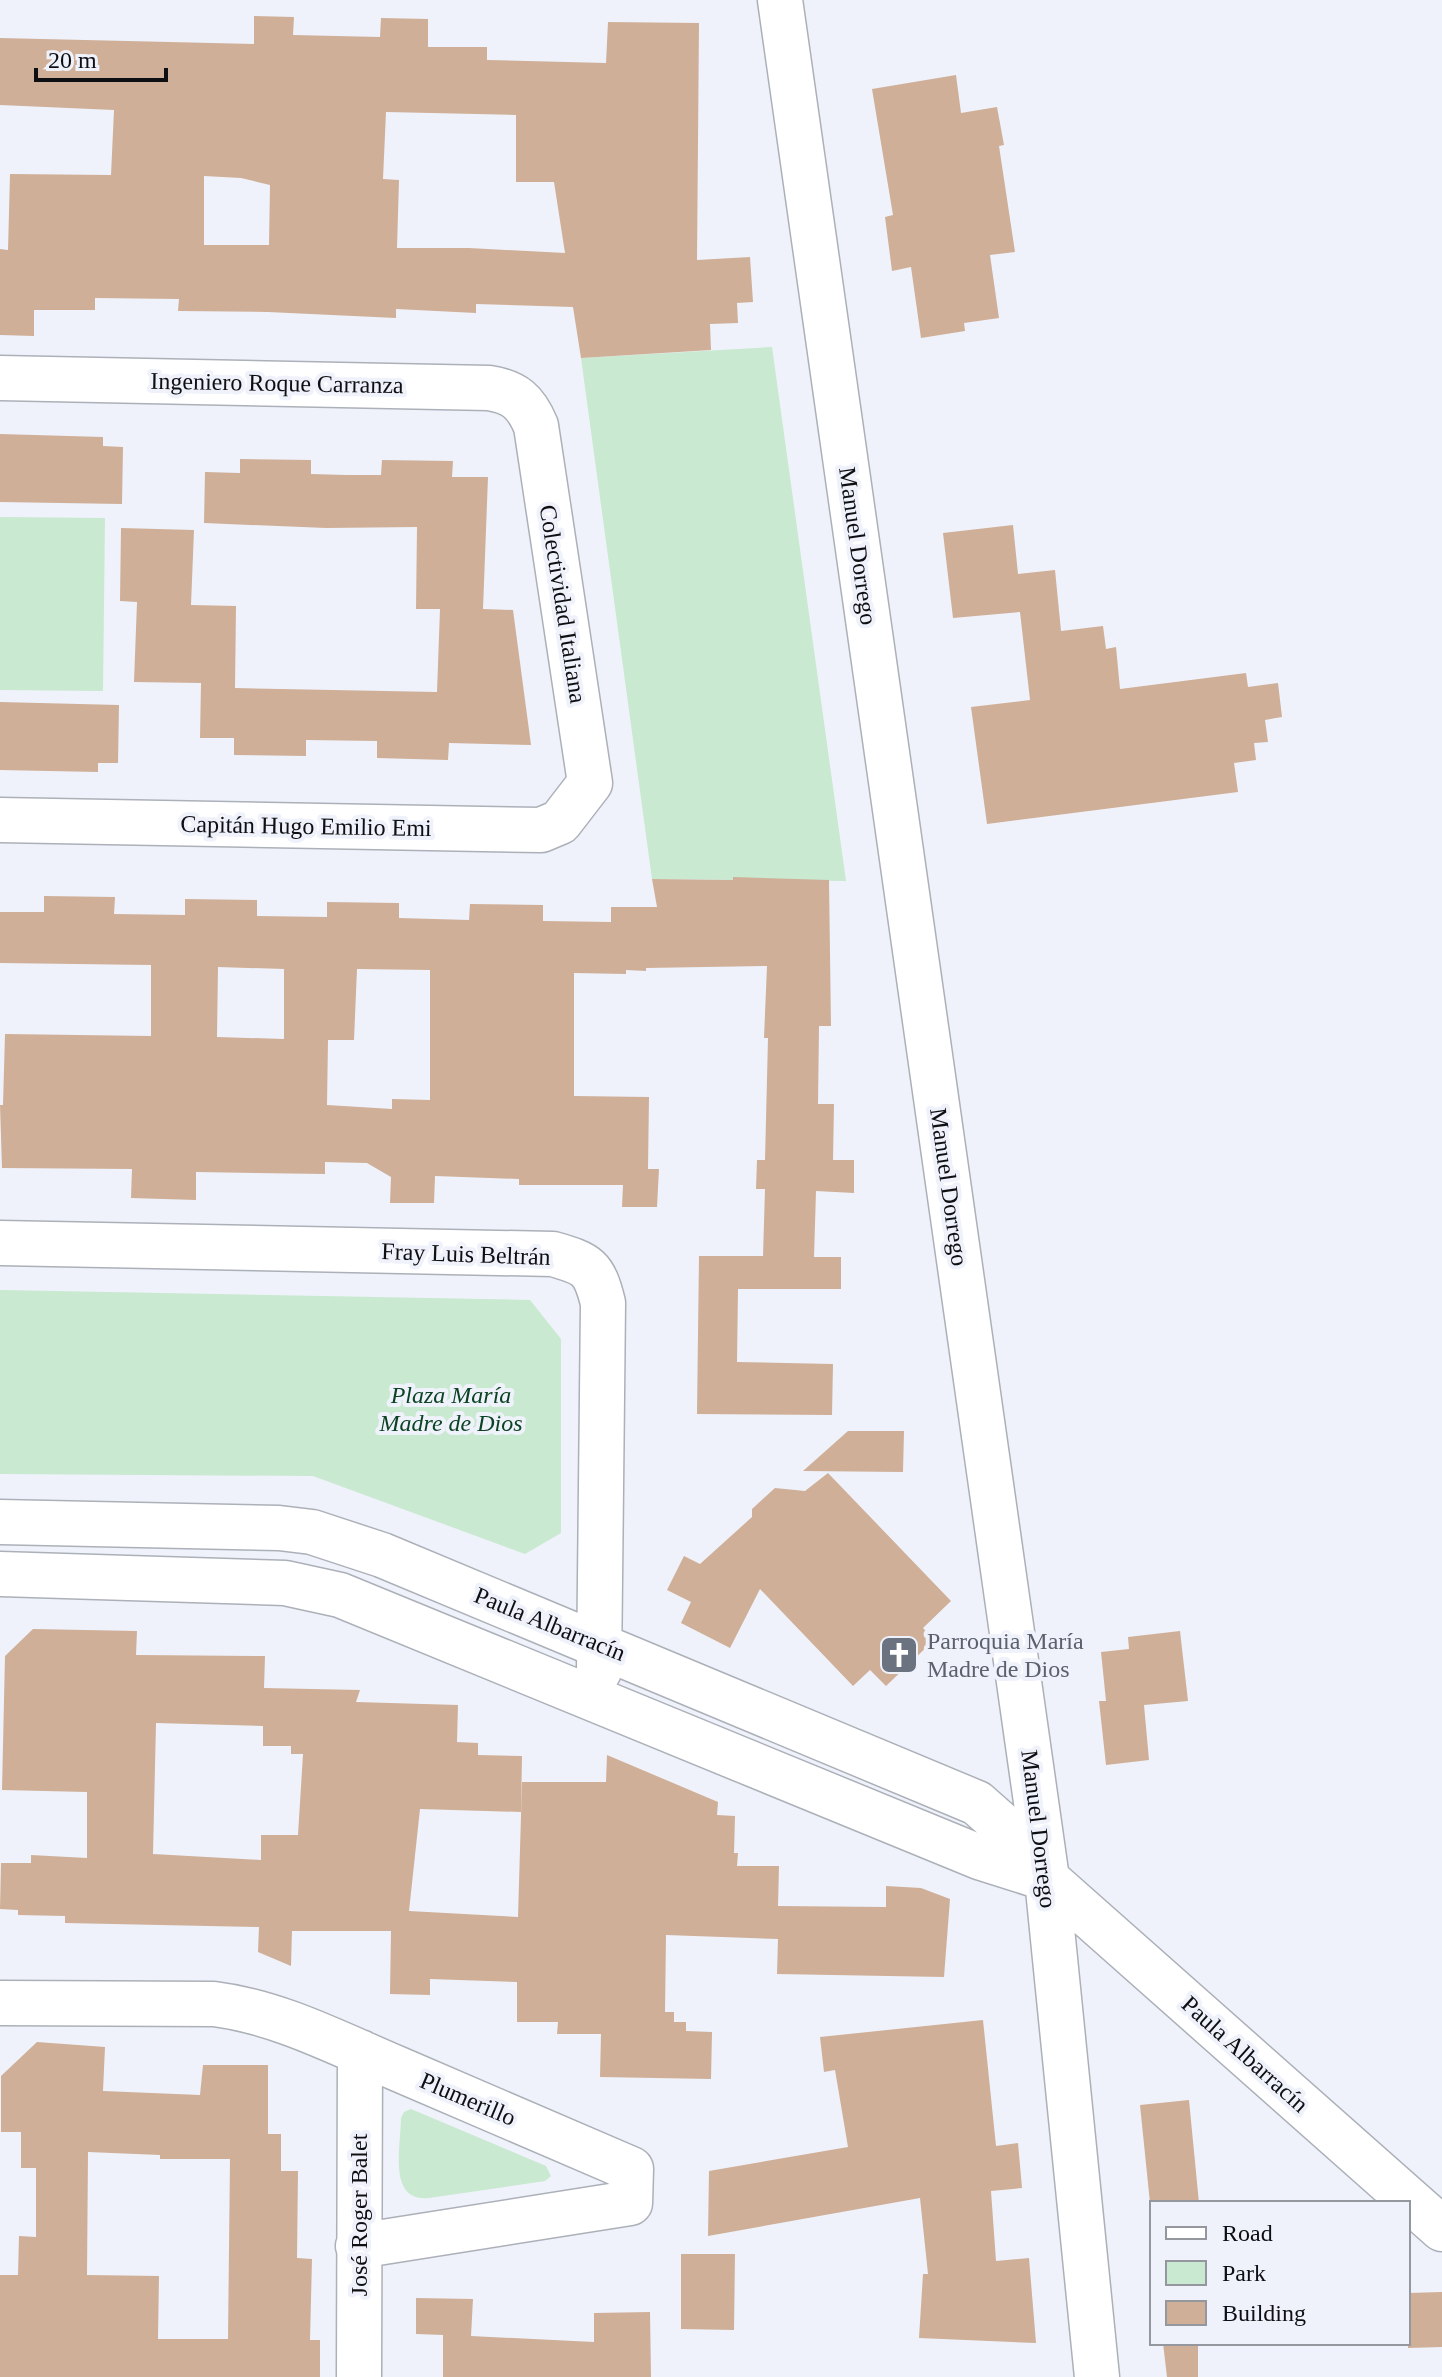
<svg xmlns="http://www.w3.org/2000/svg" width="1442" height="2377" font-family="'Times New Roman',serif">
  <style>
    .green { fill: #c9e9d0 }
    .building { fill: #cfaf97; fill-rule: evenodd }
    .lines { fill: none; stroke-linecap: round; stroke-linejoin: round }
    .minor-casing { stroke: #acb0b8; stroke-width: 47 }
    .minor { stroke: #fff; stroke-width: 44 }
    .labels { text-anchor: middle; stroke-width: 8; stroke-linejoin: round; paint-order: stroke }
    .street-label { font-size: 24px; fill: #0e0f12; stroke: #eff2fb }
    .park-label { font-size: 24px; font-style: italic; fill: #0c4322; stroke: #eff2fb }
    .worship-label { font-size: 24px; fill: #5b616d; stroke: #eff2fb; text-anchor: start }
  </style>
  <rect width="100%" height="100%" fill="#eff2fb"/>
  <!-- green -->
  <path class="green" d="M772,347l74,534 -194,-2 -71,-521z
    M0,517l105,1 -2,173 -103,-1z
    M0,1290l530,10 31,39v194l-36,21 -212,-78 -313,-2z
    M411,2109l135,57 5,10 -6,5 -116,17c-42,4 -28,-52 -28,-80l3,-6z"/>
  <!-- building -->
  <path class="building" d="M254,16l40,1 -1,18 87,2 1,-19 47,1v28h59v13l119,3 2,-41 91,1 -2,237 53,-3 3,45 -16,1 1,20 -28,1 1,26 -130,8 -8,-51 -97,-3v9l-80,-4v9l-128,-6 -90,-1 1,-12 -84,-1v12h-61v26l-34,-1v-86l8,1 2,-76 101,1 3,-65 -114,-5v-67l254,6zM386,112l130,3v67h38l11,71 -96,-5h-72l2,-68 -16,-1zM204,176l37,2 29,7 -1,60h-65z
    M956,75l5,38 36,-6 7,38 -5,1 16,106 -25,3 9,63 -35,5 1,8 -44,7 -10,-71 -19,4 -7,-54 8,-2 -21,-126z
    M0,434l103,3v9l20,1 -1,57 -122,-2z
    M240,459l71,1v14l35,1h35l1,-15 71,1 -1,16h36l-5,132 30,1 18,135 -82,-2 -1,17 -71,-2v-17l-71,-1v16l-72,-1v-17h-34l1,-55 -67,-1 3,-80 -17,-1 1,-73 73,2 -3,75 45,1 -1,82 202,4 3,-83h-24l1,-82 -91,1 -122,-5 1,-51 35,1z
    M1013,525l5,49 37,-4 6,61 42,-5 3,23 10,-2 4,42 126,-16 2,14 30,-4 4,34 -17,3 3,22 -14,1 2,17 -22,3 4,29 -251,32 -16,-117 59,-7 -10,-88 -67,6 -10,-85z
    M0,702l119,3 -1,58h-20v9l-98,-2z
    M733,877l96,3 2,146h-12l-1,78h16l-1,56h21v33l-38,-2 -2,66h27v32h-103l-1,73 96,2 -1,51 -135,-1 2,-158h64l2,-67h-9l1,-29h8l3,-122h-4l3,-72 -121,2v3l-20,-1v4l-52,-1v123l75,1 -1,72h11l-2,38h-35l1,-22h-104v-6l-84,-3 -1,27h-44l1,-26 -24,-14 -42,-1v12l-129,-2v28l-65,-2 1,-29 -130,-1 -2,-63h3l2,-71 146,2v-71l-151,-2v-51h44v-16l71,1 -1,17 71,1v-16l72,1v16l70,1v-15l72,1v15l70,2 1,-16 73,1v16l68,1v-15h46l-5,-28 81,1zM218,967l66,2v70l-67,-2zM357,969l73,1v130l-38,-1v10l-65,-4 1,-65h26z
    M848,1431h56l-1,41 -100,-1z
    M828,1473l123,128 -28,27 11,12 -48,46 -16,-16 -17,16 -93,-97 -30,59 -49,-25 10,-21 -24,-12 17,-34 16,8 52,-47v-8l23,-21 30,3z
    M33,1629l104,2 -1,24 129,1 -1,32 96,2 -4,12 102,3 -1,37 21,1v12l44,1 -1,56 -101,-3 -11,102 109,6 4,-135h84l1,-27 111,47 -1,13 18,1 -1,37h4l-1,13h42l-1,40 108,1v-21l35,2 29,11 -6,78 -167,-3 1,-35 -112,-4 -1,77h9v10h12v9l26,1 -1,47 -111,-2 1,-43h-44l1,-12h-41v-40l-87,-3v16l-40,-1 1,-63h-99l-1,35 -33,-14 1,-25 -194,-4v-7l-47,-1v-5l-18,-1 1,-46h30v-8l56,3v-66l-85,-2 3,-134zM156,1723l107,3v20h28v8h12l-5,81h-37v25l-108,-6z
    M1180,1631l8,70 -44,4 5,55 -43,5 -7,-64h7l-5,-49 28,-3 -1,-12z
    M983,2020l13,126 22,-3 4,45 -31,3 5,70 33,-3 7,85 -117,-5 4,-64h5l-8,-76 -212,38 1,-65 139,-24 -13,-77 -11,2 -4,-35z
    M37,2042l68,5 -2,44 97,4 3,-30h65v69h13v37h17l-1,87 15,1 -2,81h10v37h-320v-102h18l1,-39 17,1v-69h-15v-36h-20v-56zM88,2152l72,3v4h70l-2,180h-70l1,-63 -72,-1z
    M1189,2100l10,103h-49l-10,-98z
    M681,2254h54l-1,76 -53,-1z
    M1442,2292v55l-34,1v-55z
    M416,2298l57,1 -2,37 123,6v-29l56,-1 1,65h-208v-42l-27,-1z
    M1163,2343h35v34h-31z"/>
  <g class="lines">
    <!-- minor casing -->
    <g class="minor-casing">
      <path id="minor" d="M780,0l267,1879 50,498
        M0,378l489,10c26,4 37,14 47,38l54,357 -30,39 -19,8 -541,-10
        M0,1243l553,11c35,10 41,13 50,49l-4,368
        M0,1522l279,6 33,4 70,23 595,248 26,23 18,26 26,27 395,350
        M0,1574l285,9 55,12 639,262 66,21
        M0,2003l214,1c64,8 123,39 182,64 79,34 157,68 235,101l-1,34 -272,43
        M359,2377l1,-325"/>
    </g>
    <!-- minor -->
    <use href="#minor" class="minor"/>
  </g>
  <!-- icons -->
  <defs>
    <g id="church-square" transform="scale(2)"><rect x="-9" y="-9" width="18" height="18" rx="4" fill="#6b7280" stroke="#eff2fb"/><path d="M-1.2-6h2.4v3.5h3.3v2.4h-3.3V6h-2.4V-.1h-3.3v-2.4h3.3Z" fill="#fff"/></g>
  </defs>
  <g fill-rule="evenodd">
    <use href="#church-square" x="899" y="1655"/>
  </g>
  <g class="labels">
    <!-- street labels -->
    <g class="street-label">
      <text transform="translate(277 383) rotate(1)" y="8">Ingeniero Roque Carranza</text>
      <text transform="translate(858 546) rotate(82)" y="8">Manuel Dorrego</text>
      <text transform="translate(563 604) rotate(81)" y="8">Colectividad Italiana</text>
      <text transform="translate(306 826) rotate(1)" y="8">Capitán Hugo Emilio Emi</text>
      <text transform="translate(949 1187) rotate(82)" y="8">Manuel Dorrego</text>
      <text transform="translate(466 1254) rotate(2)" y="8">Fray Luis Beltrán</text>
      <text transform="translate(550 1624) rotate(22)" y="8">Paula Albarracín</text>
      <text transform="translate(1039 1829) rotate(83)" y="8">Manuel Dorrego</text>
      <text transform="translate(1245 2054) rotate(42)" y="8">Paula Albarracín</text>
      <text transform="translate(468 2099) rotate(23)" y="8">Plumerillo</text>
      <text transform="translate(359 2215) rotate(-90)" y="8">José Roger Balet</text>
    </g>
    <!-- park labels -->
    <g class="park-label">
      <text x="451" y="1403">Plaza María<tspan x="451" dy="28">Madre de Dios</tspan></text>
    </g>
    <!-- worship labels -->
    <g class="worship-label">
      <text x="927" y="1649">Parroquia María<tspan x="927" dy="28">Madre de Dios</tspan></text>
    </g>
  </g>
  <!-- legend -->
  <rect x="1150" y="2201" width="260" height="144" fill="#eff2fb" stroke="#95979e" stroke-width="2"/>
  <rect x="1166" y="2227" width="40" height="12" fill="#ffffff" stroke="#95979e" stroke-width="2"/>
  <text x="1222" y="2241" font-size="24" fill="#0e0f12">Road</text>
  <rect x="1166" y="2261" width="40" height="24" fill="#c9e9d0" stroke="#95979e" stroke-width="2"/>
  <text x="1222" y="2281" font-size="24" fill="#0e0f12">Park</text>
  <rect x="1166" y="2301" width="40" height="24" fill="#cfaf97" stroke="#95979e" stroke-width="2"/>
  <text x="1222" y="2321" font-size="24" fill="#0e0f12">Building</text>
  <!-- scale -->
  <path d="M36 68v12h130v-12" fill="none" stroke="#0e0f12" stroke-width="4"/>
  <text x="48" y="68" font-size="24" fill="#0e0f12" stroke="#eff2fb" stroke-width="6" paint-order="stroke">20 m</text>
</svg>
